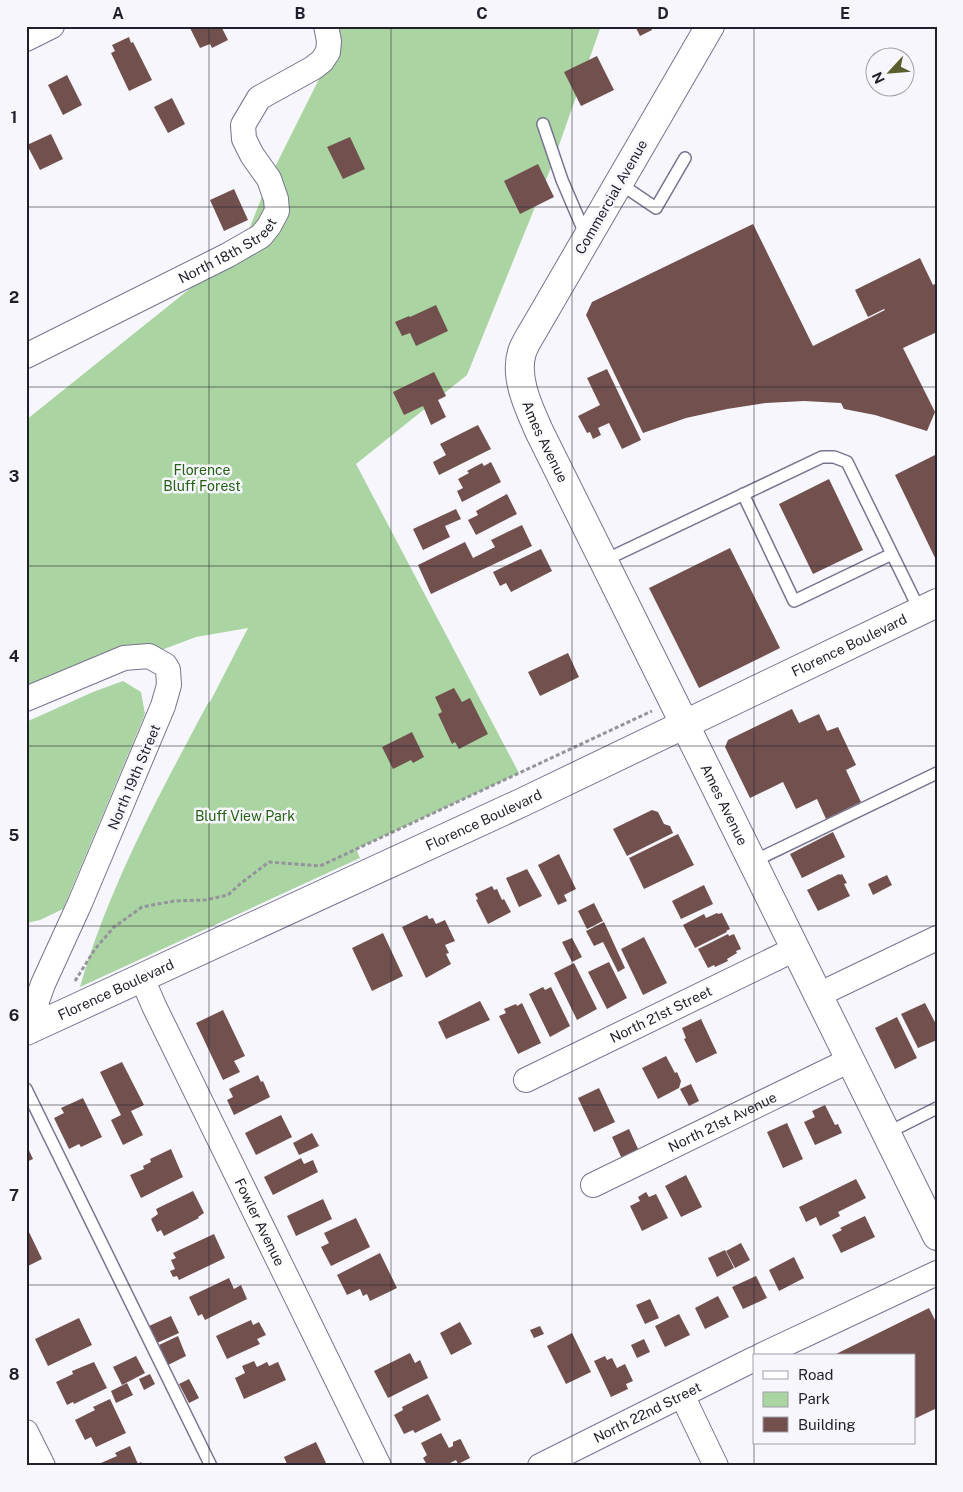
<svg xmlns="http://www.w3.org/2000/svg" width="963" height="1492" font-family="'Public Sans',sans-serif">
  <style>
    .green { fill: #aad4a1 }
    .building { fill: #72504e }
    .lines { fill: none; stroke-linecap: round; stroke-linejoin: round }
    .lane-casing { stroke: #787391; stroke-width: 14 }
    .street-casing { stroke: #787391; stroke-width: 26 }
    .secondary-casing { stroke: #787391; stroke-width: 30 }
    .path { stroke: #95949d; stroke-width: 3; stroke-dasharray: 4 2.5; stroke-linecap: butt }
    .lane { stroke: #fff; stroke-width: 11 }
    .street { stroke: #fff; stroke-width: 24 }
    .secondary { stroke: #fff; stroke-width: 28 }
    .grid { fill: none; stroke: #211f2b; stroke-width: 1; stroke-opacity: 0.55 }
    .labels { text-anchor: middle; stroke-width: 5; stroke-linejoin: round; paint-order: stroke }
    .street-label { font-size: 14px; fill: #211f2b; stroke: #f7f6fd }
    .park-label { font-size: 14px; fill: #246114; stroke: #f7f6fd }
    .neatline { fill: none; stroke: #211f2b; stroke-width: 2 }
    .grid-label { font-size: 16px; text-anchor: middle; font-weight: bold; fill: #211f2b }
  </style>
  <rect width="100%" height="100%" fill="#f7f6fd"/>
  <!-- green -->
  <path class="green" d="M337,26h264l-49,139 -85,210 -111,89 163,309 -163,76 4,9 -280,129c29,-101 79,-192 128,-284l2,-1 38,-74 -52,9 -170,64v-281l216,-173 27,-68 71,-142z
    M123,681l18,11 4,22 -82,195 -23,11 -14,3v-201l67,-30z"/>
  <!-- building -->
  <path class="building" d="M189,26h32l7,14 -16,8 -2,-4 -10,4z
    M635,26h15l2,4 -12,6z
    M129,37l2,6 2,-1 19,38 -23,11 -18,-38 4,-2 -3,-6z
    M597,56l17,34 -33,16 -17,-34z
    M67,75l15,30 -19,10 -15,-30z
    M172,98l13,26 -17,9 -14,-26z
    M51,134l12,25 -23,11 -13,-25z
    M350,137l15,32 -22,10 -16,-32z
    M538,164l16,33 -34,17 -16,-33z
    M234,189l14,31 -24,11 -14,-31z
    M753,224l60,122 72,-36 -1,-1 -16,8 -13,-27 65,-32 13,27 4,-2v49l-34,16 32,64 -8,19 -52,-16 -31,-6 -3,-6 -37,-2 -38,2 -39,6 -41,9 -43,15 -57,-118 6,-13z
    M436,305l12,26 -32,15 -6,-13 -8,3 -7,-14 14,-6 1,1z
    M607,369l34,71 -19,9 -13,-26 -11,5 3,7 -8,4 -3,-7 -3,1 -9,-17 22,-11 -13,-27z
    M434,372l12,24 -8,4 8,17 -15,8 -8,-19 -19,9 -11,-23z
    M478,425l13,24 -52,26 -6,-13 13,-7 -6,-11z
    M937,454v108l-42,-87z
    M491,462l10,20 -39,20 -5,-11 6,-3 -5,-9 11,-6 -2,-2 15,-8 2,3z
    M829,479l34,71 -50,24 -34,-70z
    M507,494l10,20 -41,21 -8,-15 10,-5 -2,-4z
    M456,509l5,10 -16,7 5,11 -27,13 -10,-21z
    M522,525l10,21 -101,48 -13,-29 47,-23 8,16 22,-11 -4,-7z
    M730,548l50,100 -81,40 -50,-100z
    M541,549l11,22 -41,21 -5,-9 -6,3 -7,-14z
    M568,653l11,24 -39,19 -12,-24z
    M454,688l8,14 8,-4 18,36 -29,15 -4,-7 -3,2 -14,-30 4,-2 -7,-15z
    M792,709l7,14 20,-9 8,17 11,-4 18,38 -10,5 15,32 -35,17 -9,-20 -21,10 -13,-27 -33,16 -25,-51 3,-7z
    M412,732l12,25 -11,6 -2,-3 -18,9 -11,-22z
    M652,810l6,2 6,12 6,2 3,7 -46,23 -14,-27z
    M833,832l12,25 -43,21 -12,-24z
    M678,834l16,31 -50,24 -15,-31z
    M559,854l17,35 -12,6 3,6 -9,4 -20,-40z
    M527,869l15,27 -23,11 -13,-29z
    M839,874l1,1 2,-1 5,9 -3,1 6,12 -32,15 -11,-21z
    M887,875l5,10 -19,10 -5,-11z
    M704,885l9,19 -32,15 -9,-18z
    M492,886l2,4 3,-1 5,11 2,-1 7,13 -23,12 -12,-24 2,-1 -3,-5z
    M594,903l9,18 -16,8 -9,-18z
    M717,913l1,1 4,-1 8,16 -4,2 1,1 -32,16 -12,-23 21,-11 2,4z
    M427,915l2,4 4,-1 3,6 9,-4 10,21 -10,4 4,8 -3,1 5,10 -25,14 -24,-51z
    M604,922l21,46 -7,4 -15,-30 -9,4 -8,-15z
    M383,933l20,43 -31,15 -20,-43z
    M728,934l1,2 5,-2 7,15 -5,2 1,2 -10,6 1,2 -13,6 -1,-2 -6,3 -10,-19z
    M644,937l23,46 -24,12 -22,-46z
    M572,938l10,19 -10,5 -10,-20z
    M609,962l18,36 -20,11 -19,-37z
    M574,963l23,46 -20,11 -23,-47z
    M543,987l2,3 6,-3 19,39 -20,11 -21,-43z
    M480,1001l10,19 -44,19 -8,-17z
    M522,1003l19,40 -23,11 -19,-38 7,-3 -2,-4 12,-5 1,2z
    M925,1003l12,23v14l-19,8 -17,-34z
    M223,1010l22,46 -11,5 6,11 -17,8 -27,-57z
    M897,1017l20,41 -22,11 -20,-41z
    M701,1019l16,34 -21,10 -12,-24 2,-1 -4,-10z
    M666,1056l9,17 2,-1 4,9 -2,7 -21,11 -16,-31z
    M122,1062l22,43 -13,6 12,24 -20,10 -12,-25 10,-5 -21,-43z
    M258,1075l3,7 2,-1 7,16 -36,18 -7,-15 6,-3 -4,-8z
    M691,1084l8,17 -10,5 -9,-17z
    M599,1088l16,34 -21,10 -16,-34z
    M83,1098l19,39 -21,10 -2,-3 -10,5 -15,-31 10,-5 -3,-5z
    M825,1105l10,20 3,-1 4,9 -27,12 -11,-23 11,-5 -3,-6z
    M281,1115l11,22 -36,18 -11,-22z
    M787,1123l16,36 -20,9 -16,-36z
    M629,1129l10,22 -17,8 -10,-22z
    M312,1133l7,13 -20,9 -6,-12z
    M26,1144l7,15 -7,3z
    M171,1149l12,28 -42,21 -11,-23 14,-6 -1,-3 8,-4 -1,-3z
    M301,1158l3,6 9,-4 5,12 -45,23 -9,-18z
    M686,1175l16,32 -21,10 -16,-31z
    M856,1179l10,19 -28,14 2,4 -20,10 -4,-9 -10,5 -7,-15z
    M193,1191l11,22 -6,4 1,1 -35,18 -3,-6 -4,2 -6,-13 7,-5 -2,-5z
    M646,1192l3,5 7,-3 12,24 -26,13 -12,-25 10,-5 -2,-4z
    M323,1199l9,20 -36,17 -9,-20z
    M865,1216l10,21 -34,16 -9,-18 10,-5 -2,-2z
    M356,1218l14,29 -39,19 -10,-19 8,-4 -5,-10z
    M28,1230l14,29 -16,8v-36z
    M214,1234l11,24 -46,22 -2,-4 -4,1 -3,-6 5,-2 -4,-9 5,-2 -3,-5z
    M741,1243l9,17 -15,8 -9,-17z
    M725,1250l9,18 -17,9 -9,-19z
    M380,1253l17,35 -27,13 -3,-7 -4,2 -3,-7 -13,6 -10,-20z
    M794,1257l10,21 -25,13 -10,-21z
    M756,1276l11,22 -24,11 -11,-22z
    M229,1278l5,11 7,-4 6,14 -42,21 -3,-6 -4,2 -9,-19z
    M718,1296l11,21 -24,12 -10,-21z
    M650,1299l9,19 -14,6 -9,-19z
    M929,1308l8,16v84l-23,11v-63h-82z
    M679,1314l11,21 -25,12 -10,-21z
    M171,1316l8,17 -22,10 -8,-17z
    M79,1318l13,27 -44,21 -13,-27z
    M251,1320l2,5 6,-3 7,13 -9,4 3,5 -33,15 -11,-23z
    M460,1322l12,22 -21,11 -11,-22z
    M540,1326l4,8 -10,4 -4,-8z
    M572,1333l19,39 -25,12 -19,-38z
    M178,1336l8,20 -18,9 -9,-20z
    M644,1339l6,13 -13,6 -6,-13z
    M410,1353l5,10 5,-3 8,18 -40,20 -14,-27z
    M136,1356l9,17 -23,12 -9,-18z
    M605,1356l2,4 5,-2 5,10 8,-4 8,17 -7,3 2,5 -17,8 -17,-36z
    M254,1361l3,6 10,-5 2,4 9,-4 8,18 -42,19 -9,-21 10,-5 -3,-7z
    M94,1362l13,26 -33,16 -1,-2 -6,3 -11,-23 17,-8 -1,-3z
    M150,1374l5,10 -11,6 -5,-11z
    M189,1379l10,19 -10,5 -10,-19z
    M127,1383l6,12 -17,8 -5,-12z
    M428,1394l13,26 -26,13 -2,-3 -9,4 -10,-19 9,-5 -1,-3z
    M110,1399l16,34 -30,14 -5,-10 -6,3 -10,-20 20,-10 -2,-3z
    M441,1433l8,15 4,-2v-4l7,-3 1,1 9,18 -12,6 -2,-4 -12,6h-12l-1,-3 -4,2 -4,-7 4,-3 -6,-12z
    M316,1442l10,21 -6,3h-36l3,-2 -3,-7z
    M130,1446l8,18 3,-2 2,4h-41l-1,-3 16,-7 -2,-3z"/>
  <g class="lines">
    <!-- lane casing -->
    <g class="lane-casing">
      <path id="lane" d="M543,124l19,56 24,56
        M619,183l37,25 29,-50
        M743,494l51,107 98,-47
        M603,561l219,-104h12l13,5 73,149
        M752,862l185,-89
        M26,1089l185,377
        M887,1133l50,-25"/>
    </g>
    <!-- street casing -->
    <g class="street-casing">
      <g id="street">
        <path d="M26,39l26,-13"/>
        <path id="s1" d="M26,356l202,-101 33,-19 8,-10 8,-15 -1,-12 -7,-20 -17,-24 -8,-16 -1,-14 16,-27 54,-30 9,-7 6,-9 1,-11 -3,-15"/>
        <path d="M26,699l98,-41 25,-2 16,9 3,5 1,15 -6,21 -83,197 -37,81 -6,17v25"/>
        <path id="s2" d="M142,978l12,28 225,460"/>
        <path d="M818,995l119,-57"/>
        <path id="s3" d="M526,1080l269,-131"/>
        <path id="s4" d="M593,1185l257,-125"/>
        <path d="M760,1356l177,-83"/>
        <path d="M682,1395l34,71"/>
        <path d="M26,1432l17,34"/>
        <path id="s5" d="M540,1466l214,-107"/>
      </g>
    </g>
    <!-- secondary casing -->
    <g class="secondary-casing">
      <g id="secondary">
        <path id="s6" d="M710,26l-173,298c-5,9 -12,19 -15,28 -8,26 7,56 17,79l146,294 252,511"/>
        <path id="s7" d="M26,1031l497,-229 414,-199"/>
      </g>
    </g>
    <!-- path -->
    <path class="path" d="M75,981l20,-32 19,-22 28,-20 32,-6 31,-1 23,-5 12,-11 29,-22 51,4 332,-155"/>
    <!-- lane -->
    <use href="#lane" class="lane"/>
    <!-- street -->
    <use href="#street" class="street"/>
    <!-- secondary -->
    <use href="#secondary" class="secondary"/>
  </g>
  <!-- grid -->
  <path class="grid" d="M209,26v1440M391,26v1440M572,26v1440M754,26v1440M26,207h911M26,387h911M26,566h911M26,746h911M26,926h911M26,1105h911M26,1285h911"/>
  <g class="labels">
    <!-- street labels -->
    <g class="street-label">
      <text transform="translate(611 197) rotate(-60)" y="5">Commercial Avenue</text>
      <text dy="5" stroke="none"><textPath href="#s1" startOffset="228">North 18th Street</textPath></text>
      <text dy="5" stroke="none"><textPath href="#s6" startOffset="471">Ames Avenue</textPath></text>
      <text dy="5" stroke="none"><textPath href="#s7" startOffset="909">Florence Boulevard</textPath></text>
      <text transform="translate(134 777) rotate(-67)" y="5">North 19th Street</text>
      <text dy="5" stroke="none"><textPath href="#s6" startOffset="876">Ames Avenue</textPath></text>
      <text dy="5" stroke="none"><textPath href="#s7" startOffset="504">Florence Boulevard</textPath></text>
      <text dy="5" stroke="none"><textPath href="#s7" startOffset="99">Florence Boulevard</textPath></text>
      <text dy="5" stroke="none"><textPath href="#s3" startOffset="150">North 21st Street</textPath></text>
      <text dy="5" stroke="none"><textPath href="#s4" startOffset="144">North 21st Avenue</textPath></text>
      <text dy="5" stroke="none"><textPath href="#s2" startOffset="271">Fowler Avenue</textPath></text>
      <text dy="5" stroke="none"><textPath href="#s5" startOffset="120">North 22nd Street</textPath></text>
    </g>
    <!-- park labels -->
    <g class="park-label">
      <text x="202" y="475">Florence<tspan x="202" dy="16">Bluff Forest</tspan></text>
      <text x="245" y="821">Bluff View Park</text>
    </g>
  </g>
  <!-- border -->
  <rect width="963" height="1492" fill="none" stroke="#f7f6fd" stroke-width="55"/>
  <!-- legend -->
  <rect x="753" y="1354" width="162" height="90" fill="#f7f6fd" stroke="#a1a0a9"/>
  <rect x="763" y="1371" width="25" height="8" fill="#ffffff" stroke="#a1a0a9"/>
  <text x="798" y="1380" font-size="15" fill="#211f2b">Road</text>
  <rect x="763" y="1392" width="25" height="15" fill="#aad4a1" stroke="#a1a0a9"/>
  <text x="798" y="1404" font-size="15" fill="#211f2b">Park</text>
  <rect x="763" y="1417" width="25" height="15" fill="#72504e" stroke="#a1a0a9"/>
  <text x="798" y="1430" font-size="15" fill="#211f2b">Building</text>
  <!-- north arrow -->
  <g transform="translate(890 72) rotate(244)"><circle r="24" fill="#f7f6fd" stroke="#a1a0a9"/>
  <path d="M0-4L9 19L0 12L-9 19Z" fill="#595e2c"/>
  <text y="-8" font-size="14" font-weight="bold" text-anchor="middle" fill="#211f2b">N</text>
  </g>
  <rect x="28" y="28" width="908" height="1436" class="neatline"/>
  <g class="grid-label">
    <text x="118" y="19">A</text>
    <text x="300" y="19">B</text>
    <text x="482" y="19">C</text>
    <text x="663" y="19">D</text>
    <text x="845" y="19">E</text>
    <text x="14" y="123">1</text>
    <text x="14" y="303">2</text>
    <text x="14" y="482">3</text>
    <text x="14" y="662">4</text>
    <text x="14" y="841">5</text>
    <text x="14" y="1021">6</text>
    <text x="14" y="1201">7</text>
    <text x="14" y="1380">8</text>
  </g>
</svg>
